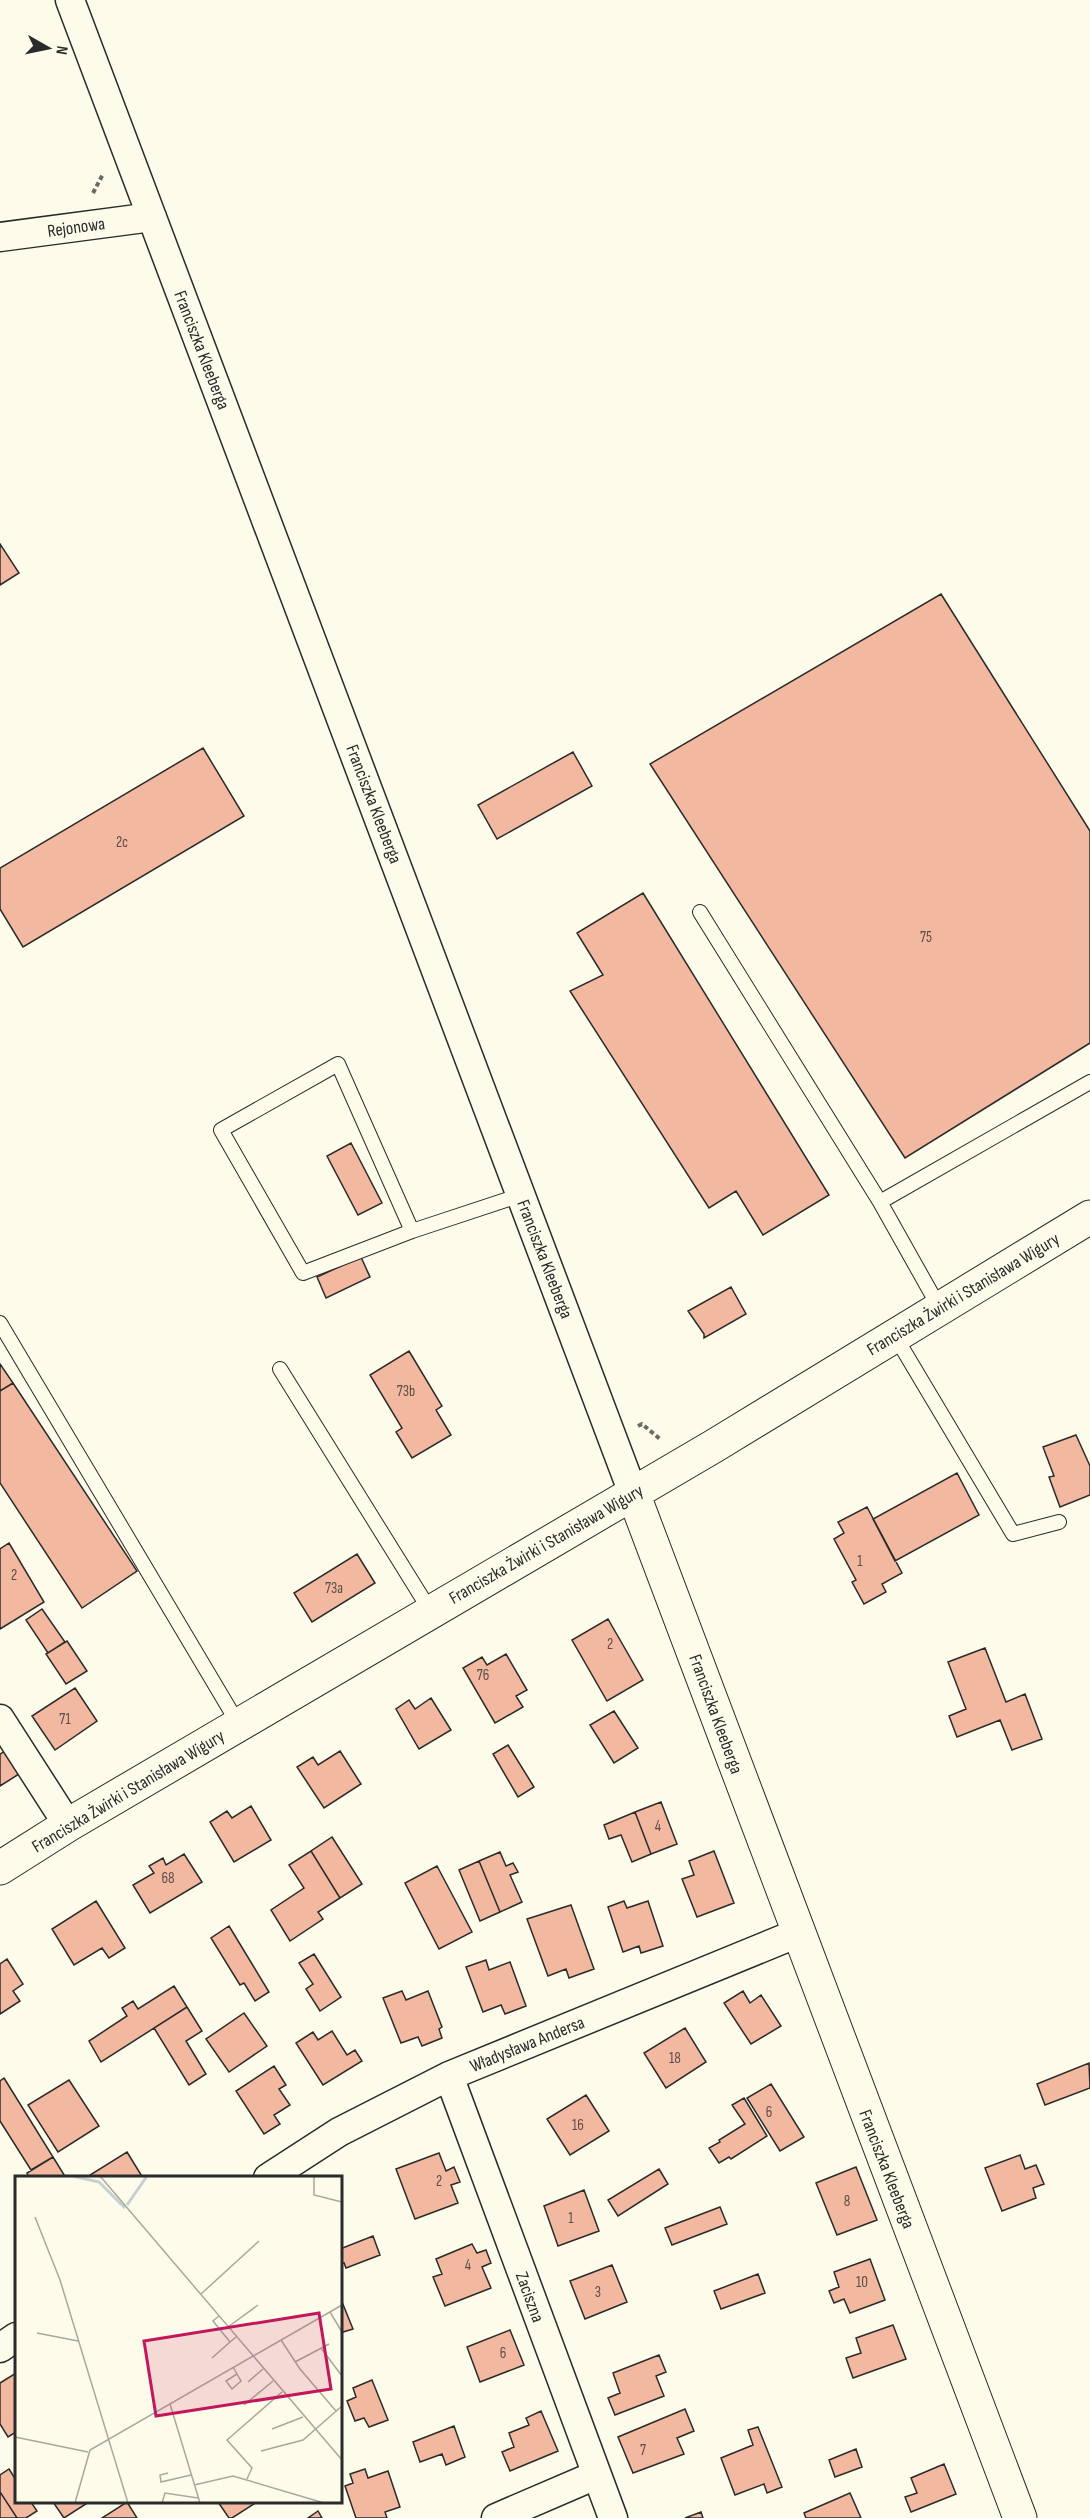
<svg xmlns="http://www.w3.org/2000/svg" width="1090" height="2518" font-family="'Sofia Sans Condensed',sans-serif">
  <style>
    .building { fill: #f2b8a0; stroke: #2b2b2b; stroke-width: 1.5 }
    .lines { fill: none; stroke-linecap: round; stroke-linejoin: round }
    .lane-casing { stroke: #2b2b2b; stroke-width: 16 }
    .street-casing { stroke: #2b2b2b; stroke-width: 31 }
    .secondary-casing { stroke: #2b2b2b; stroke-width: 35 }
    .path { stroke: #6a6964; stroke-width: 4; stroke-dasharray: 4.5 3; stroke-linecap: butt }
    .lane { stroke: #fdfbea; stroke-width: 14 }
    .street { stroke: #fdfbea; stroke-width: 28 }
    .secondary { stroke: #fdfbea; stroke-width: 33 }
    .labels { text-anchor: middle; stroke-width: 4.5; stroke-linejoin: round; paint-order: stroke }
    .number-label { font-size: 15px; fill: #5d4e48 }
    .street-label { font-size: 18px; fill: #2b2b2b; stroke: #fdfbea }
    .inset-river { fill: none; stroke: #c7d0d0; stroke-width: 3 }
    .inset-road { fill: none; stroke: #a9a89e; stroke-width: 1.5 }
    .view { fill: #c2185b; fill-opacity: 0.15; stroke: #c2185b; stroke-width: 3 }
    .inset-edge { fill: none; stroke: #2b2b2b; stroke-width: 3 }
  </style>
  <rect width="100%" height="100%" fill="#fdfbea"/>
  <!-- building -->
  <path class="building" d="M0,544l19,29 -19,12z
    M941,594l149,237v212l-185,115 -255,-394z
    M203,748l41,68 -221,131 -23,-38v-41z
    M573,752l19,34 -95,53 -19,-34z
    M643,893l186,302 -66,40 -27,-44 -27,17 -139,-217 33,-16 -26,-42z
    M351,1143l31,60 -24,12 -31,-59z
    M361,1257l9,20 -44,21 -9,-21z
    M731,1287l15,27 -42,24v-4l-16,-23z
    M409,1351l33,55 -6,4 15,25 -39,23 -16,-26 6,-4 -32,-53z
    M0,1364l13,19 -13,8z
    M13,1383l124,188 -55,37 -82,-125v-92z
    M1076,1435l14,31v29l-30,12 -11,-30 5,-1 -11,-29z
    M957,1473l22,42 -84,46 -22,-42z
    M867,1507l35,66 -20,11 4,8 -22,12 -12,-22 4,-2 -22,-41 10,-6 -6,-11z
    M9,1543l35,59 -44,27v-80z
    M357,1554l18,29 -63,39 -18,-29z
    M42,1609l23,33 -17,11 -22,-33z
    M608,1619l35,61 -36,21 -35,-61z
    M67,1641l20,30 -21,13 -20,-30z
    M985,1648l21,54 19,-8 17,45 -30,11 -12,-30 -43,17 -8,-21 17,-7 -18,-47z
    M506,1654l21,36 -11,6 7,11 -28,16 -32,-55 19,-11 5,8z
    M75,1688l22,33 -42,29 -23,-34z
    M431,1698l20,32 -32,19 -23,-40 13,-9 6,9z
    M614,1711l24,37 -24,15 -24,-38z
    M508,1745l26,42 -16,10 -25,-43z
    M5,1751l14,23 -19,12v-32z
    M340,1751l21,33 -37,24 -27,-41 16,-10 5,8z
    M661,1802l16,42 -26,10 -16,-42z
    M251,1806l20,34 -37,22 -24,-40 17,-11 5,7z
    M635,1812l16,42 -19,8 -11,-27 -12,4 -5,-14z
    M332,1837l30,47 -22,14 -29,-47z
    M311,1851l29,47 -22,14 5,7 -33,22 -19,-31 33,-22 -15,-23z
    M714,1851l20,52 -37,14 -15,-38 12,-4 -5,-14z
    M500,1852l6,14 7,-3 5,9 -8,3 12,27 -22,10 -21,-51z
    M184,1854l18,28 -52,31 -17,-28 21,-12 -5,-7 14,-8 3,7z
    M479,1861l21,51 -20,9 -21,-51z
    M437,1866l35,66 -33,17 -34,-66z
    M96,1901l29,47 -16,10 -7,-10 -28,17 -22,-36z
    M624,1901l3,7 21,-7 15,45 -22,7 -2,-7 -16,6 -15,-45z
    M571,1905l23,64 -25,9 -3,-9 -18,7 -21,-57z
    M229,1926l40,66 -14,9 -11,-18 -4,2 -29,-47z
    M314,1954l27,43 -21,14 -14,-22 7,-5 -14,-21z
    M7,1959l16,25 -10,7 7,10 -20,13v-50z
    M486,1960l3,10 21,-8 16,44 -21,8 -4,-9 -18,7 -17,-45z
    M174,1986l13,21 -86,55 -12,-21 38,-25 -5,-8 11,-7 5,8z
    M402,1991l4,9 22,-9 14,36 -3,2 3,9 -20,8 -4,-9 -17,6 -18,-45z
    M743,1991l7,12 11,-8 20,31 -30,18 -27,-41z
    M187,2007l15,24 -16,10 20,33 -17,11 -35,-57z
    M244,2013l23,33 -38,26 -23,-33z
    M685,2028l21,34 -40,26 -22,-35z
    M332,2031l15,24 8,-5 7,11 -39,24 -27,-42 17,-11 5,8z
    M1089,2063l1,25 -45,17 -8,-21z
    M274,2066l12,19 -7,4 11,16 -16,10 6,9 -16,10 -28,-43z
    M4,2078l49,79 -22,13 -31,-49v-40z
    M69,2080l30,46 -41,26 -30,-47z
    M771,2084l33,53 -24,14 -33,-53z
    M586,2095l23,36 -39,24 -23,-36z
    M744,2098l23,38 -36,23 -2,-2 -10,6 -10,-15 11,-6 -1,-2 26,-16 -13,-19z
    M127,2152l16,26h-52l-1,-3z
    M439,2153l7,18 8,-4 6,15 -9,3 7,18 -43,16 -19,-50z
    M1020,2155l5,14 11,-4 8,19 -11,4 3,10 -34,13 -17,-43z
    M53,2157l13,21h-37l-2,-5z
    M856,2167l21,53 -40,15 -21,-52z
    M659,2169l9,15 -50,32 -10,-16z
    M584,2190l15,41 -41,15 -14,-40z
    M720,2207l7,17 -55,21 -7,-17z
    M373,2236l7,19 -34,13 -2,-5 -4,1v-15z
    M472,2244l5,9 9,-3 5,13 -9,4 9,21 -46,18 -12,-29 9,-3 -6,-15z
    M870,2259l15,41 -35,13 -6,-14 -10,4 -5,-12 10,-4 -5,-15z
    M612,2265l15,37 -42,17 -15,-38z
    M758,2274l7,19 -44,16 -7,-18z
    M340,2297l13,32 -13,4z
    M893,2325l13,34 -53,19 -7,-20 15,-5 -5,-15z
    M510,2330l14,35 -44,17 -13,-35z
    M659,2355l7,17 -10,4 8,20 -49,19 -7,-17 12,-5 -7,-20z
    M16,2373v59l-8,5 -8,-13v-41z
    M372,2380l16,40 -19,7 -5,-9 -9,3 -8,-20 9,-4 -3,-9z
    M685,2409l9,22 -17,7 7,16 -51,19 -15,-36z
    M541,2411l17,40 -48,20 -8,-19 12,-5 -5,-14 20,-8 -3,-7z
    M454,2426l11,31 -19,8 -4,-11 -22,8 -7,-20z
    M758,2427l24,60 -15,6 -3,-9 -29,11 -14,-37 32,-13 -5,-15z
    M856,2449l6,18 -27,10 -6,-17z
    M944,2464l12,30 -45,18 -6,-15 12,-4 -6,-15z
    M9,2469l7,11v22h15l6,9 -11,7h-9l-17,-26v-17z
    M365,2469l3,9 20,-7 12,36 -15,5 2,6h-31l-11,-32 8,-3 -3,-9z
    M0,2492l17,26h-17z
    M850,2493l11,25h-55l-2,-5z
    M53,2502h36l-25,16z
    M127,2502l10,16h-35z
    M218,2502h39l-25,16h-3z
    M318,2511l4,7h-14z
    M701,2512l2,6h-18z"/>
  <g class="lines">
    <!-- lane casing -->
    <g class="lane-casing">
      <path id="lane" d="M700,912l180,290
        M412,1231l-109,42 -82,-143 117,-66 74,167 109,-36
        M939,1307l-59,-105 210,-120
        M0,1323l239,402
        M895,1336l118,198 46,-12
        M280,1369l151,243"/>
    </g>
    <!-- street casing -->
    <g class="street-casing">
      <path id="street" d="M70,0l563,1493
        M0,237l152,-20
        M0,1719l68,106
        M449,2076l164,442
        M268,2178l71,-46 110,-56 349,-143
        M0,2348l16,-11
        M496,2518l100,-43"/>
    </g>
    <!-- secondary casing -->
    <g class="secondary-casing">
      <path id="secondary" d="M633,1493l387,1025
        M0,1868l68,-43 646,-379 376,-229"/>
    </g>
    <!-- path -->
    <path class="path" d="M93,193l10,-19
      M638,1426l4,-2 18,15"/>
    <!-- lane -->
    <use href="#lane" class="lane"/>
    <!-- street -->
    <use href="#street" class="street"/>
    <!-- secondary -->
    <use href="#secondary" class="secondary"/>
  </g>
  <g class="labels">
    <!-- number labels -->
    <g class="number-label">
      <text x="122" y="847">2c</text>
      <text x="926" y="942">75</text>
      <text x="406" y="1396">73b</text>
      <text x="860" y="1566">1</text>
      <text x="14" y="1580">2</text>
      <text x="334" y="1593">73a</text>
      <text x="610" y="1649">2</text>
      <text x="483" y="1680">76</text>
      <text x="65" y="1724">71</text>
      <text x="658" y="1831">4</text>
      <text x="168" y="1883">68</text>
      <text x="675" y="2063">18</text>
      <text x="769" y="2117">6</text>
      <text x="578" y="2130">16</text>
      <text x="439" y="2186">2</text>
      <text x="847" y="2206">8</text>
      <text x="571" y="2223">1</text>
      <text x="468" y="2270">4</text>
      <text x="862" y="2287">10</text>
      <text x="598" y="2297">3</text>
      <text x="503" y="2358">6</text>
      <text x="643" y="2455">7</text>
    </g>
    <!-- street labels -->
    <g class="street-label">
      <text transform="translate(76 227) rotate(-8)" y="6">Rejonowa</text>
      <text transform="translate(202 350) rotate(69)" y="6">Franciszka Kleeberga</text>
      <text transform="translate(374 804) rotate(69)" y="6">Franciszka Kleeberga</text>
      <text transform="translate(545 1259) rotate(69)" y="6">Franciszka Kleeberga</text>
      <text transform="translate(963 1294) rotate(-31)" y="6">Franciszka Żwirki i Stanisława Wigury</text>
      <text transform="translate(546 1544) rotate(-30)" y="6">Franciszka Żwirki i Stanisława Wigury</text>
      <text transform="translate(716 1714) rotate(70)" y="6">Franciszka Kleeberga</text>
      <text transform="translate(128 1791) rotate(-31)" y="6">Franciszka Żwirki i Stanisława Wigury</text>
      <text transform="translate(527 2044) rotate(-22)" y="6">Władysława Andersa</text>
      <text transform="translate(887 2169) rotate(69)" y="6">Franciszka Kleeberga</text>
      <text transform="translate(530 2297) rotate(70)" y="6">Zaciszna</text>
    </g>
  </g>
  <!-- overview -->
  <g transform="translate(15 2176)">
    <rect width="327" height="327" fill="#fdfbea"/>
    <path class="inset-river" d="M58,0l26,6 26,26M112,29l20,-29"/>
    <path class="inset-road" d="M85,0l242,284M299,0v19l28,7M20,41l25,63 68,223M186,118l58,-53M315,136l12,20M204,140l-6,5 17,21 6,-5M213,151l30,-22M22,157l41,8M266,164l19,29 36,42M306,172l21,28M197,182l18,-16M280,186l34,-18M218,191l4,7 -11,7 6,8 9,-8 -4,-7M233,206l15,-13M155,228l30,99M229,229l29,-24M257,253l31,-12M0,261l73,15M246,275l42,-11 39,-34M153,297l-8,2 1,7 30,-7M232,303l5,-11 -25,-28 55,-48M179,309l39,-9 91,27M60,327l15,-53 252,-145M147,327l3,-10 33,5"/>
    <path class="view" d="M304,137l12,76 -175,27 -12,-75z"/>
    <rect width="327" height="327" class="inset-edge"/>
  </g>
  <!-- north arrow -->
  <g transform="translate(48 48) rotate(99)" stroke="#fdfbea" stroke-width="4.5" paint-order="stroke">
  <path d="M0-4.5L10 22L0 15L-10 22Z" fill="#2b2b2b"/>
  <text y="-9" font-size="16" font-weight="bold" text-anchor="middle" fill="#2b2b2b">N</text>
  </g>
</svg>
